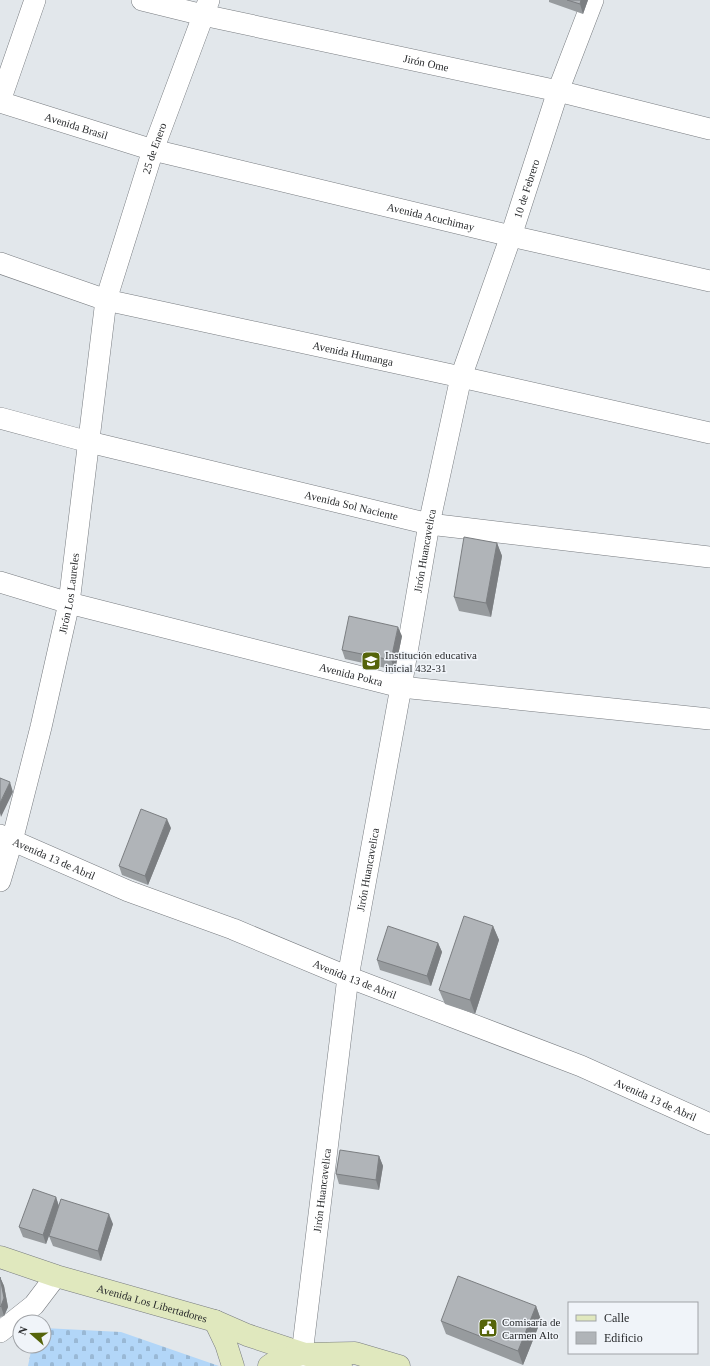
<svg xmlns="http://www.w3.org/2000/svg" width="710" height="1366" font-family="Georgia,serif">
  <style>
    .cemetery { fill: url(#cemetery-stones) }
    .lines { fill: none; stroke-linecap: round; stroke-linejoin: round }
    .street-casing { stroke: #787c80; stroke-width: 22 }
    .secondary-casing { stroke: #787c80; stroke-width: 23 }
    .street { stroke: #fff; stroke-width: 21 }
    .secondary { stroke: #e0e8be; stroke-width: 22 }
    .wall { fill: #979b9e }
    .shaded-wall { fill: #7b7e81 }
    .building { fill: #b0b4b8; stroke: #7b7e81 }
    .labels { text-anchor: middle; stroke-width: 3; stroke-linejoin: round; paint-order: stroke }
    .street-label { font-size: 11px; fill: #282a2c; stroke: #f0f4f9 }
    .poi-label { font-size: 11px; fill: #282a2c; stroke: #f0f4f9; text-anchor: start }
  </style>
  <defs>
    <pattern id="cemetery-stones" width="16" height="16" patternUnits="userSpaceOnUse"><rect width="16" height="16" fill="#b2d6f8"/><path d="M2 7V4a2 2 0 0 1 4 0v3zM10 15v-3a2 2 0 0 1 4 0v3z" fill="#99b8d5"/></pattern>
  </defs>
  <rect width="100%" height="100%" fill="#e2e7eb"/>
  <!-- cemetery -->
  <path class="cemetery" d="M44,1328l77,4 98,34h-191l4,-20h12z"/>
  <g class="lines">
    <!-- street casing -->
    <g class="street-casing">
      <g id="street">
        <path id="s1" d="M142,0l61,15 355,76 152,38"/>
        <path d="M0,101l35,-101"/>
        <path id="s2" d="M0,102l153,48 358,86 199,45"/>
        <path id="s3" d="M0,263l106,37 355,77 249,56"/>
        <path id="s4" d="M0,418l89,24 340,82 281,33"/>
        <path id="s5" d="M0,582l69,21 332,84 309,32"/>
        <path id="s6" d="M0,835l128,56 105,38 115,48 233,89 129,58"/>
        <path id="s7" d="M0,881l12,-40 29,-114 28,-124 37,-303 47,-150 56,-150"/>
        <path d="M0,1332l34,-27 22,-29"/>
        <path id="s8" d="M304,1366l-2,-12 46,-377 53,-290 28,-163 32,-147 50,-141 47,-145 35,-91"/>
      </g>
    </g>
    <!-- secondary casing -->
    <g class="secondary-casing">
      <g id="secondary">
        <path id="s9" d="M0,1257l56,19 159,45 32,14 94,31"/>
        <path d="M215,1321l11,23 7,22"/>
        <path d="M269,1366l6,-4 27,-8 53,-1 44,13"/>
      </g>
    </g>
    <!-- street -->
    <use href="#street" class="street"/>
    <!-- secondary -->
    <use href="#secondary" class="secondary"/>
  </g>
  <!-- wall -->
  <path class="wall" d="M549,0h39l-5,14 -34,-12z
    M497,543l5,13 -11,61 -32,-6 -5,-14z
    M402,636l-7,34 -50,-11 -3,-9z
    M171,828l-23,57 -26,-10 -3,-9z
    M493,926l6,14 -24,74 -30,-10 -6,-14z
    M438,943l4,9 -11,34 -51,-16 -3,-10z
    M379,1156l4,10 -4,24 -40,-6 -3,-10z
    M56,1197l3,9 54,18 -12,37 -48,-15 -4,-10 3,-8 -6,16 -23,-7 -4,-10z
    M0,1277l4,9 4,21 -4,9 -4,1z
    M536,1306l5,14 -18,45 -77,-31 -5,-13z"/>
  <!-- shaded-wall -->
  <path class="shaded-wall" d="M581,0h7l-5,14 -3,-10z
    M497,543l5,13 -11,61 -5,-14z
    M398,627l4,9 -7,34 -4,-10z
    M10,782l3,10 -12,25 -1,-4v-10z
    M167,819l4,9 -23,57 -3,-9z
    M493,926l6,14 -24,74 -5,-14z
    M438,943l4,9 -11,34 -4,-10z
    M379,1156l4,10 -4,24 -3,-10z
    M56,1197l3,10 -13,37 -3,-9z
    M109,1214l4,10 -12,37 -3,-10z
    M0,1277l4,9 4,21 -4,9 -3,-10z
    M536,1306l5,14 -18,45 -5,-14z"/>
  <!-- building -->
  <path class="building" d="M567,0h14l-1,4z
    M464,537l33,6 -11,60 -32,-6z
    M349,616l49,11 -7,33 -49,-10z
    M0,778l10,4 -10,21z
    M141,809l26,10 -22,57 -26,-10z
    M464,916l29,10 -23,74 -31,-10z
    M388,926l50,17 -11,33 -50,-16z
    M340,1150l39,6 -3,24 -40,-6z
    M33,1189l23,8 -13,38 -24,-8z
    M61,1199l48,15 -11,37 -49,-15z
    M458,1276l78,30 -18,45 -77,-30z
    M0,1277l4,21 -3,8 -1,1z"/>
  <!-- icons -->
  <defs>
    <g id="school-square" transform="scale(1)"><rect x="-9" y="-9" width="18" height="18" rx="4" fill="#55640a" stroke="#f0f4f9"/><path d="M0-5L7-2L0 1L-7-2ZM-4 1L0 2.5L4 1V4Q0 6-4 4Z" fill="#fff"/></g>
    <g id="civic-square" transform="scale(1)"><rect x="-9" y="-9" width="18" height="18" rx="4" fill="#55640a" stroke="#f0f4f9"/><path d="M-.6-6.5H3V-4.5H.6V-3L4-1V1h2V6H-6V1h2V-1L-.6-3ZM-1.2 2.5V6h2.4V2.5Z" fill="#fff"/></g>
  </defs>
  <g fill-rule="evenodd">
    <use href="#school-square" x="371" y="661"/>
    <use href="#civic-square" x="488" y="1328"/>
  </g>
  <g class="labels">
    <!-- street labels -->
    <g class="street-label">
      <text dy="4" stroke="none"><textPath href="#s1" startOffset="291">Jirón Ome</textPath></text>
      <text dy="4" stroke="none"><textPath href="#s2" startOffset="80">Avenida Brasil</textPath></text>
      <text dy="4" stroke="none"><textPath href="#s7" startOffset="751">25 de Enero</textPath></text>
      <text dy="4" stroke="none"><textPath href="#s8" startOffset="1202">10 de Febrero</textPath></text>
      <text dy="4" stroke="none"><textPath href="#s2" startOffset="446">Avenida Acuchimay</textPath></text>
      <text dy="4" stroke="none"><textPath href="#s3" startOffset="365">Avenida Humanga</textPath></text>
      <text dy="4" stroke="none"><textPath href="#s4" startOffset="362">Avenida Sol Naciente</textPath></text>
      <text dy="4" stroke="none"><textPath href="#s8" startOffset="825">Jirón Huancavelica</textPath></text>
      <text dy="4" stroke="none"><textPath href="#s7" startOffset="296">Jirón Los Laureles</textPath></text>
      <text dy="4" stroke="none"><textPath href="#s5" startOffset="363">Avenida Pokra</textPath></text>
      <text dy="4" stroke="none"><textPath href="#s6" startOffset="59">Avenida 13 de Abril</textPath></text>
      <text dy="4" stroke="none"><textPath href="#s8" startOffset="501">Jirón Huancavelica</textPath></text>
      <text dy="4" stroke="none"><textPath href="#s6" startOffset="383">Avenida 13 de Abril</textPath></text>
      <text dy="4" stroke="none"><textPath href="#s6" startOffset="707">Avenida 13 de Abril</textPath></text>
      <text dy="4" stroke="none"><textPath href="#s8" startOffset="177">Jirón Huancavelica</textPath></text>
      <text dy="4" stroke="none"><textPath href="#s9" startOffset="159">Avenida Los Libertadores</textPath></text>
    </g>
    <!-- poi labels -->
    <g class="poi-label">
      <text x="385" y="659">Institución educativa<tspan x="385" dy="13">inicial 432-31</tspan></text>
      <text x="502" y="1326">Comisaría de<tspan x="502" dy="13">Carmen Alto</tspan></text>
    </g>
  </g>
  <!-- legend -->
  <rect x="568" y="1302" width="130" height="52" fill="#f0f4f9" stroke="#a0a3a7"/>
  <rect x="576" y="1315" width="20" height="6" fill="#e0e8be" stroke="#a0a3a7"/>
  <text x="604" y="1322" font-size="12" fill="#282a2c">Calle</text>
  <rect x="576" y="1332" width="20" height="12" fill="#b0b4b8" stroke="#a0a3a7"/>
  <text x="604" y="1342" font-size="12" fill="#282a2c">Edificio</text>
  <!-- north arrow -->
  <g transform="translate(32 1334) rotate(290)"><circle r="19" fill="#f0f4f9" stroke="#a0a3a7"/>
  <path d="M0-3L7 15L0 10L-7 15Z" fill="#55640a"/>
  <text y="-6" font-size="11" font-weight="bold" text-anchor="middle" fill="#282a2c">N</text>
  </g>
</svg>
